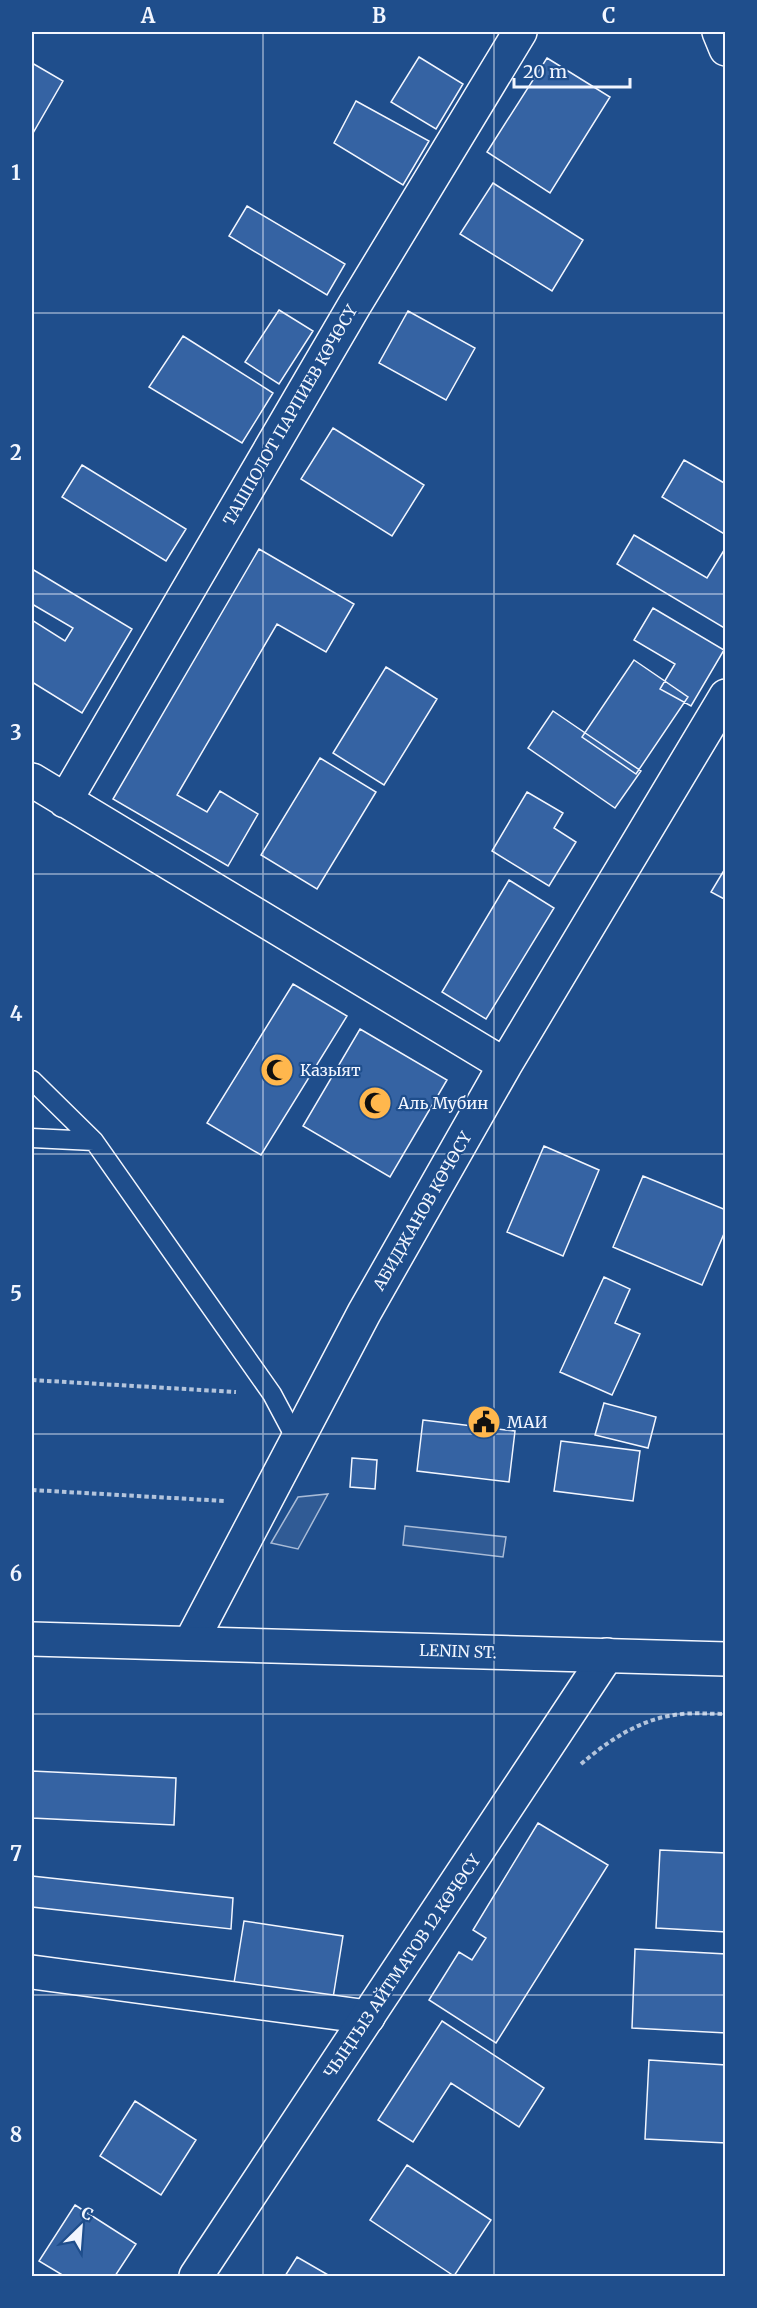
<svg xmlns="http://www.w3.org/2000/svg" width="757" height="2308" font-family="Merriweather,serif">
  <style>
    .built { fill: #305b95; stroke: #a8bbd7; stroke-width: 1.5 }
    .building { fill: #3563a3; stroke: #f2f6ff; stroke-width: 1.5 }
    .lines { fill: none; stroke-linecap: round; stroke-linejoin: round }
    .lane-casing { stroke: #f2f6ff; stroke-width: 21 }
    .street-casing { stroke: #f2f6ff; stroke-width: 36 }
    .secondary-casing { stroke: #f2f6ff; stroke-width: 36 }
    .highway-casing { stroke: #f2f6ff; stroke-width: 36 }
    .path { stroke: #b3c4dc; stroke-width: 4; stroke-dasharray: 4.5 3; stroke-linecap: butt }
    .lane { stroke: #1f4e8c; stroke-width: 18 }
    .street { stroke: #1f4e8c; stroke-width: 33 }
    .secondary { stroke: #1f4e8c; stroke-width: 33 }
    .highway { stroke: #1f4e8c; stroke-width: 33 }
    .grid { fill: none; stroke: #f2f6ff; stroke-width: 1.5; stroke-opacity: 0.55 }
    .labels { text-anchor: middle; stroke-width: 4.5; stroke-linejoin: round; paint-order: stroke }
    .street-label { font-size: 16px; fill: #f2f6ff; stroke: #1f4e8c }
    .poi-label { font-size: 16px; fill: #f2f6ff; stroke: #1f4e8c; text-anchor: start }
    .neatline { fill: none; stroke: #f2f6ff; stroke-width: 2 }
    .grid-label { font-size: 20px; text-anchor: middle; font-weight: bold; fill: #f2f6ff }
  </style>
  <rect width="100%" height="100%" fill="#1f4e8c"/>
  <!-- built -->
  <path class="built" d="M328,1494l-30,55 -27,-6 27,-46z
    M405,1526l101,11 -3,20 -100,-12z"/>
  <!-- building -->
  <path class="building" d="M419,57l44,27 -27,45 -45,-27z
    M547,58l63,39 -60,96 -63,-41z
    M32,63l31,18 -30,52 -1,-1z
    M356,101l73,40 -26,44 -69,-42z
    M493,183l90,57 -31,51 -92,-57z
    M247,206l98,58 -18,31 -98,-59z
    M279,310l34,21 -34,53 -34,-22z
    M408,311l67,37 -29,52 -67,-37z
    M183,336l90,57 -31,50 -93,-56z
    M333,428l91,57 -32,51 -91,-57z
    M684,460l42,24v51l-64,-38z
    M82,465l104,64 -20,32 -104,-64z
    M634,535l73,43 19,-31v82l-109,-65z
    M259,549l95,55 -28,48 -49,-28 -100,171 30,17 13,-21 38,23 -30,52 -115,-67z
    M32,569l100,60 -50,84 -50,-31v-62l33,21 8,-13 -41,-24z
    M653,608l71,42 -33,56 -31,-17 15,-25 -41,-24z
    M634,660l54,37 -52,77 -54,-37z
    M386,667l51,32 -53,86 -51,-32z
    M553,711l88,60 -26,37 -87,-60z
    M320,758l56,34 -59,97 -56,-34z
    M527,792l36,21 -9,15 22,14 -27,44 -57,-35z
    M726,867v33l-15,-8z
    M509,880l45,28 -68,111 -44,-27z
    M293,984l54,32 -86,139 -54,-32z
    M360,1029l87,51 -57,97 -87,-51z
    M544,1146l55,24 -36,86 -56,-24z
    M643,1176l83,34v19l-24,56 -89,-38z
    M604,1277l26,12 -15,34 25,11 -28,61 -52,-23z
    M604,1403l52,14 -8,31 -53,-13z
    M423,1420l92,11 -6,51 -92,-11z
    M561,1441l79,10 -7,50 -79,-10z
    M352,1458l25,2 -2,29 -25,-2z
    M32,1771l144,7 -2,47 -142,-7z
    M538,1823l70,42 -112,178 -67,-43 30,-48 13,8 14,-22 -13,-8z
    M660,1850l66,3v79l-70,-4z
    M32,1876l201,22 -2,31 -199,-22z
    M244,1921l99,15 -10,62 -99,-15z
    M635,1949l91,5v79l-94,-5z
    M442,2021l102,67 -25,39 -68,-44 -38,59 -35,-22z
    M649,2060l77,5v78l-81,-4z
    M135,2101l61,39 -35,55 -61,-39z
    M407,2165l84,55 -37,56 -84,-56z
    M75,2205l61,39 -21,32h-51l-25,-15z
    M297,2257l33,19h-45z"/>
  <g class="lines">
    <!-- lane casing -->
    <g class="lane-casing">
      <path id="lane" d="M32,1080l62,61 178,253 25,47
        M32,1138l62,3"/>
    </g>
    <!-- street casing -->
    <g class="street-casing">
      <path id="street" d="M719,32l7,17
        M32,780l473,285
        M65,801l289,-495 166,-274
        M191,1642l173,-329 141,-248 221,-369
        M32,1972l336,45"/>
    </g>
    <!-- secondary casing -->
    <g class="secondary-casing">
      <path id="secondary" d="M196,2276l411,-621"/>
    </g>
    <!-- highway casing -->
    <g class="highway-casing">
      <path id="highway" d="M32,1639l694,20"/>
    </g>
    <!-- path -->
    <path class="path" d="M32,1380l204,12
      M32,1490l193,11
      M581,1764c27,-23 58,-44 93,-49 17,-3 35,-1 52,-1"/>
    <!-- lane -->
    <use href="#lane" class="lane"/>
    <!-- street -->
    <use href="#street" class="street"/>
    <!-- secondary -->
    <use href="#secondary" class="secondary"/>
    <!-- highway -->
    <use href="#highway" class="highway"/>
  </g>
  <!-- grid -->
  <path class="grid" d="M263,32v2244M494,32v2244M32,313h694M32,594h694M32,874h694M32,1154h694M32,1434h694M32,1714h694M32,1995h694"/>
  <!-- icons -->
  <defs>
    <g id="mosque-disc" transform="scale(1.725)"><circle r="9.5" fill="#ffb74d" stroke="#1f4e8c"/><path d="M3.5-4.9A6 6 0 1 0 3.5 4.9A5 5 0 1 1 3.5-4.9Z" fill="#111"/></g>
    <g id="civic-disc" transform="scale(1.725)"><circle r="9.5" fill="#ffb74d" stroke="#1f4e8c"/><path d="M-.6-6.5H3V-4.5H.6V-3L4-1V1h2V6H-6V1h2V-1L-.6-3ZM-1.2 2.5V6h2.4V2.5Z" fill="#111"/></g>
  </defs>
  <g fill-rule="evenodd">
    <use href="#mosque-disc" x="277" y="1070"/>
    <use href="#mosque-disc" x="375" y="1103"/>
    <use href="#civic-disc" x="484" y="1422"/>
  </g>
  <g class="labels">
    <!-- street labels -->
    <g class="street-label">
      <text transform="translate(290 415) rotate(-60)" y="6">ТАШПОЛОТ ПАРПИЕВ КӨЧӨСҮ</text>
      <text transform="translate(422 1211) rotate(-60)" y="6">АБИДЖАНОВ КӨЧӨСҮ</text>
      <text transform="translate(458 1651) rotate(2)" y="6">LENIN ST.</text>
      <text transform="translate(402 1966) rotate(-56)" y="6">ЧЫҢГЫЗ АЙТМАТОВ 12 КӨЧӨСҮ</text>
    </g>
    <!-- poi labels -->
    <g class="poi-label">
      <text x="300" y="1076">Казыят</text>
      <text x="398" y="1109">Аль Мубин</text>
      <text x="507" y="1428">МАИ</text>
    </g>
  </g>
  <!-- border -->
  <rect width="757" height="2308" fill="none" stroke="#1f4e8c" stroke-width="66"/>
  <!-- north arrow -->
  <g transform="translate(81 2227) rotate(25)" stroke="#1f4e8c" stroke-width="4.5" paint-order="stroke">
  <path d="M0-4.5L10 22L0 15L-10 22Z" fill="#f2f6ff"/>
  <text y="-9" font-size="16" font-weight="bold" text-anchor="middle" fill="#f2f6ff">С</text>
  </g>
  <!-- scale -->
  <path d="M514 78v9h116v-9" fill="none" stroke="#f2f6ff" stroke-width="3"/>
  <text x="523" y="78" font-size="18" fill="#f2f6ff" stroke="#1f4e8c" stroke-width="4.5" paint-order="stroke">20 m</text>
  <rect x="33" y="33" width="691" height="2242" class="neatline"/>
  <g class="grid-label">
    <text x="148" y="23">A</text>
    <text x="379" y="23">B</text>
    <text x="609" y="23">C</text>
    <text x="16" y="180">1</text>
    <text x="16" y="460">2</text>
    <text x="16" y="740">3</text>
    <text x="16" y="1021">4</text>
    <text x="16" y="1301">5</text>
    <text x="16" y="1581">6</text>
    <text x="16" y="1861">7</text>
    <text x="16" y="2142">8</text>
  </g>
</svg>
